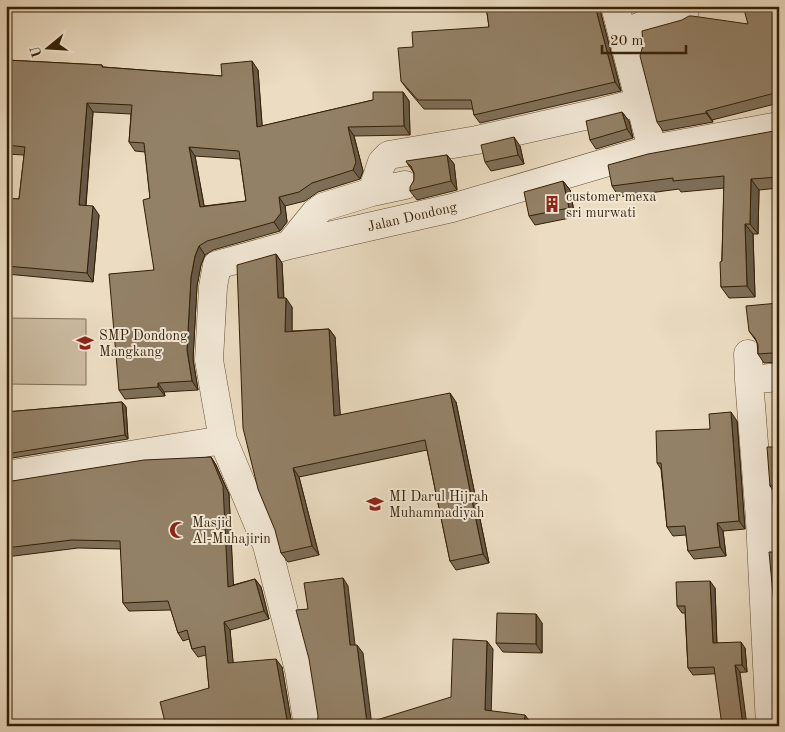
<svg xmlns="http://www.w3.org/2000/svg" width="785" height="732" font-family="'Old Standard TT',serif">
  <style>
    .green { fill: #ccbca2; stroke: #806e53 }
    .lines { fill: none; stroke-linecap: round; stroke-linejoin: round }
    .minor-casing { stroke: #624e34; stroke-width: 29 }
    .minor { stroke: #f2e8d7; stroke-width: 28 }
    .wall { fill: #7e6f59; stroke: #341f04; fill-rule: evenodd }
    .shaded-wall { fill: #675a48; stroke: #341f04 }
    .building { fill: #938167; stroke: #341f04; fill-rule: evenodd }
    .labels { text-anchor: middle; stroke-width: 4; stroke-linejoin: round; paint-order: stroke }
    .poi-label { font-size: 14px; fill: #341f04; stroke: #f2e8d7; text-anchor: start }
    .street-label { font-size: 14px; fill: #341f04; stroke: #f2e8d7 }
  </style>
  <rect width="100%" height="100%" fill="#ebdcc2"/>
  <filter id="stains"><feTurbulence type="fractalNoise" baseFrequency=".004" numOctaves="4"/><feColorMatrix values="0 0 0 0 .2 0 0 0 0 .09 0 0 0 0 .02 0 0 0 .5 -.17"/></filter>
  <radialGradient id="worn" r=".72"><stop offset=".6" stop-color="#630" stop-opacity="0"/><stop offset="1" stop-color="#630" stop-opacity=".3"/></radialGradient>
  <!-- green -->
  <path class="green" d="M6,318l80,1v66l-80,-1z"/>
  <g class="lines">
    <!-- minor casing -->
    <g class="minor-casing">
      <path id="minor" d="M615,6l37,143
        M632,59c5,-9 -3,-21 2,-30l12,-5 38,-10
        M372,192l33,-7
        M289,245l26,-32 8,-6 49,-15 10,-30 7,-7 88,-15 116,-26 47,-12
        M748,354l1,26 11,140 10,206
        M749,380l30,-3
        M6,475l217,-35
        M308,726l-9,-56 -32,-125 -44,-105 -14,-80 4,-73 4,-22 72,-20 163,-37 200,-59 127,-23"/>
    </g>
    <!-- minor -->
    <use href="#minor" class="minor"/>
  </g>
  <!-- wall -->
  <path class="wall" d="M486,6h114v4l21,81 -141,32 -6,-8 -1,-6h-49l-17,-20 -6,-8 12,-34 76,-20z
    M779,6v97l-67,17 1,2 -50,9 -6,-9 91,-98z
    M6,60l96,5 1,2 119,9 36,-6 4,56 111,-26 30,-8 6,9 1,34 -56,1 9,35 -3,8 -42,13 -13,9 -20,5 2,16 -7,9 -67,19 -8,5 -4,10 -4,21 -4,73 5,31 -34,2 1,4 -40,3 -6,-9 35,-120 -4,-72 -5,-46 -10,-1 -6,-9 2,-28 -38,-2 -7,94 13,9 -6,67 -87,-8v-76l13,1 5,-44 -18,-1zM195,156l45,3 6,42 -42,5z
    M622,112l7,9 4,17 -37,11 -6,-9z
    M779,129v59l-20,2 -1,44h-5l2,63 -26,1 -8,-11 3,-99 -43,4 -2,-3 -60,8 -7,-11 162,-55z
    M520,146l4,18 -33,7 -6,-9z
    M447,155l7,9 3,26 -40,10 -7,-9 4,-11v-7l-7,-10z
    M563,181l7,9 5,27 -40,8 -6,-9z
    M276,254l6,9 2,35 8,9v24l37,-2 6,8 5,78 116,-13 33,161 -33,7 -6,-9 -23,-111 -128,27 20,78 -31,7 -7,-9z
    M779,303v59l-15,1 -6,-9 -1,-12 -8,-11z
    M122,402l4,5 2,32 -122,20v-47z
    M737,421l8,108 -22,2 3,25 -32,3 -6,-8 -2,-16 -13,1 -6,-9 -6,-58 -4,-6 53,-34z
    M779,447v43h-6l-3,-4z
    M211,457l5,8 13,29 4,91 22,-6 6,8 8,32 -39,11 3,33 49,4 10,59h-126l43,-38 -3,-33 -8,2 -6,-8 -3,-10 -6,2 -5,-8 -7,-23 -42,1 -6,-8 -2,-54 -43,-1 -72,9v-75z
    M715,588l2,55 28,5 2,24 -54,3 -5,-7 -3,-55h-3l-5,-7z
    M542,623v30l-39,-1 -7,-9z"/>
  <!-- shaded-wall -->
  <path class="shaded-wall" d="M595,6h5v4l21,81 -6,-9z
    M252,61l6,9 5,66 -6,-9z
    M403,92l6,9 1,34 -6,-9z
    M87,103l6,9 -8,102 -6,-9z
    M706,111l6,9 1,2 -7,-9z
    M622,112l7,9 4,17 -6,-9z
    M348,127l6,9 9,35 -3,8 -7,-9z
    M514,137l6,9 4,18 -6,-9z
    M189,147l6,9 11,60 -6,-9z
    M447,155l7,9 3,26 -6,-9z
    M751,179l8,11 -1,44 -8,-10z
    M563,181l7,9 5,27 -6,-9z
    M279,197l6,9 2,16 -7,9 -6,-9z
    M93,206l6,9 -6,67 -6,-9z
    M745,224l8,10 2,63 -8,-11z
    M199,246l6,9 -4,10 -4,21 -4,73 5,31 -6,-9 -5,-31 4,-73 4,-21z
    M276,254l6,9 2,44 -6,-9z
    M286,298l6,9v34l-7,-9z
    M329,329l6,8 6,88 -7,-9z
    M158,383l6,9 1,4 -7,-9z
    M450,393l6,9 33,161 -6,-9z
    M122,402l4,5 2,32 -3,-4z
    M731,412l6,9 8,108 -6,-8z
    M211,457l5,8 13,29 5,101 -6,-8z
    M293,468l6,9 20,78 -7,-9z
    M717,523l6,8 3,25 -6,-9z
    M343,578l5,8 8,67 -6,-8z
    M255,579l6,8 8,32 -5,-8z
    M710,581l5,7 2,62 -4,-7z
    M536,614l6,9v30l-6,-9z
    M224,622l6,8 4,41 -6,-8z
    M487,641l6,8 -2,69 -6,-8z
    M741,642l4,6 2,24 -5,-7z
    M357,645l6,8 9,73 -5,-3z
    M276,659l6,8 10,59h-3l-2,-6z
    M735,665l5,7 7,54h-4z
    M525,715l6,8v3h-7z"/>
  <!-- building -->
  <path class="building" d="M486,6h109l20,76 -141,33 -3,-15h-53l-17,-19 -3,-33 15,-1 -1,-15 77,-5z
    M743,6h36v86l-73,19v2l-49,9 -17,-66 3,-11 -1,-14 40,-11 7,-4h3l56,8z
    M6,60l96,5v2l120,9 -1,-12 31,-3 5,66 116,-27v-8h30l1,34 -56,1 8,35 -3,8 -41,13 -13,9 -20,5 2,16 -7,9 -67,19 -8,5 -4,10 -4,21 -4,73 5,31 -34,2v4l-39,3 -10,-116 45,-4 -11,-70 7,-2 -6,-55 -15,-1 3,-37 -45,-2 -8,102 14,1 -6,67 -81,-7v-68l13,1 6,-52 -19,-2zM189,147l50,4 7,50 -46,6z
    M622,112l5,17 -37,11 -4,-19z
    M779,129v48l-28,2 -1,45h-5l2,62 -26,1 -1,-25 2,-1 2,-85 -51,5v-3l-61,8 -4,-21 40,-11 126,-23z
    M514,137l4,18 -33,7 -4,-17z
    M447,155l4,26 -41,10v-4l4,-7v-7l-3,-7 -4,-3 -1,-2z
    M563,181l6,27 -40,8 -5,-24z
    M276,254l2,44h8l-1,34 44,-3 5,87 116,-23 33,161 -33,7 -25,-121 -132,28 19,78 -31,7 -6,-23 -17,-41 -15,-61 -6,-163z
    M779,303v51l-8,-1 -13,1v-9l-3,-7 -6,-7 -3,-25z
    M122,402l3,33 -119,19v-42z
    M731,412l8,109 -22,2 3,24 -32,4 -3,-25 -18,1 -6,-64h-4l-1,-32 54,-2 -1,-15z
    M767,447h12v38l-9,1z
    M211,457l12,29 5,101 27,-8 9,32 -40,11 4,41 48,-4 11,61 2,6h-123l-6,-24 49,-14 -4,-42 -13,3 -5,-19 -9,3 -10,-32 -45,2 -3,-62 -48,-1 -66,8v-66l138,-22z
    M769,552h10v84h-2z
    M343,578l7,67h7l10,78 84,-26 2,-58 34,2 -2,69 40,5 -1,11h-209l2,-3 1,-7 -9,-57 -13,-49 12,-1 -4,-26z
    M710,581l3,62 28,-1 1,23h-7l8,61h-21l-8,-59 -26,1 -3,-62h-8l-1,-24z
    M497,613l39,1v30l-40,-1z"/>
  <!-- icons -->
  <defs>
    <g id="building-bare" transform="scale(1.35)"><path d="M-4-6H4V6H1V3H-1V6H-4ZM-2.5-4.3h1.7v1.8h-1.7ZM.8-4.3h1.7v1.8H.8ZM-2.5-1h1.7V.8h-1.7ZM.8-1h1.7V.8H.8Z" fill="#8f2418" stroke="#f2e8d7" stroke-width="2.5" paint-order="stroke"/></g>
    <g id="school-bare" transform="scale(1.35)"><path d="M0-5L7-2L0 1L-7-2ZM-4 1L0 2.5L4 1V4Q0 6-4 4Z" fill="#8f2418" stroke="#f2e8d7" stroke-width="2.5" paint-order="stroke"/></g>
    <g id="mosque-bare" transform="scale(1.35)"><path d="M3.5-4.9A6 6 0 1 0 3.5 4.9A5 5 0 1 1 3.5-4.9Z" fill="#8f2418" stroke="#f2e8d7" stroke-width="2.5" paint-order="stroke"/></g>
  </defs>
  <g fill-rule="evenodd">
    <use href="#building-bare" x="552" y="204"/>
    <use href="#school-bare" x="85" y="343"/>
    <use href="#school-bare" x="375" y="504"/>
    <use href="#mosque-bare" x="178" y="530"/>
  </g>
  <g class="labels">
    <!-- poi labels -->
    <g class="poi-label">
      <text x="566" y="201">customer mexa<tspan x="566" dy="16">sri murwati</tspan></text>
      <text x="99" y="340">SMP Dondong<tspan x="99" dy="16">Mangkang</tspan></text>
      <text x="389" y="501">MI Darul Hijrah<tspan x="389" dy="16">Muhammadiyah</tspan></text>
      <text x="192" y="527">Masjid<tspan x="192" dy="16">Al-Muhajirin</tspan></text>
    </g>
    <!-- street labels -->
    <g class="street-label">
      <text transform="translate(412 216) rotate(-13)" y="5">Jalan Dondong</text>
    </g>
  </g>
  <!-- margin -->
  <rect width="785" height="732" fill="none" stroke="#ebdcc2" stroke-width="25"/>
  <rect x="8" y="8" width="770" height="717" fill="none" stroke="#341f04" stroke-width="2.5"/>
  <rect x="12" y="12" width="760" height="707" fill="none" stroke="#341f04"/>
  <!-- north arrow -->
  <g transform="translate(48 48) rotate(252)" stroke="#f2e8d7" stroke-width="4" paint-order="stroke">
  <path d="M0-4L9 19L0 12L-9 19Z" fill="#341f04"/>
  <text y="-8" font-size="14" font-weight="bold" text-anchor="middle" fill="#341f04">U</text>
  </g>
  <!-- scale -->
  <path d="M602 45v8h84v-8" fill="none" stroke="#341f04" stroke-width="2.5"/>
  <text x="610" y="45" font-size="15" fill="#341f04" stroke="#f2e8d7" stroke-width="4" paint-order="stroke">20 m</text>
  <rect width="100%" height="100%" filter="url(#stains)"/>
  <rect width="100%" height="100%" fill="url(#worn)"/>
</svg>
